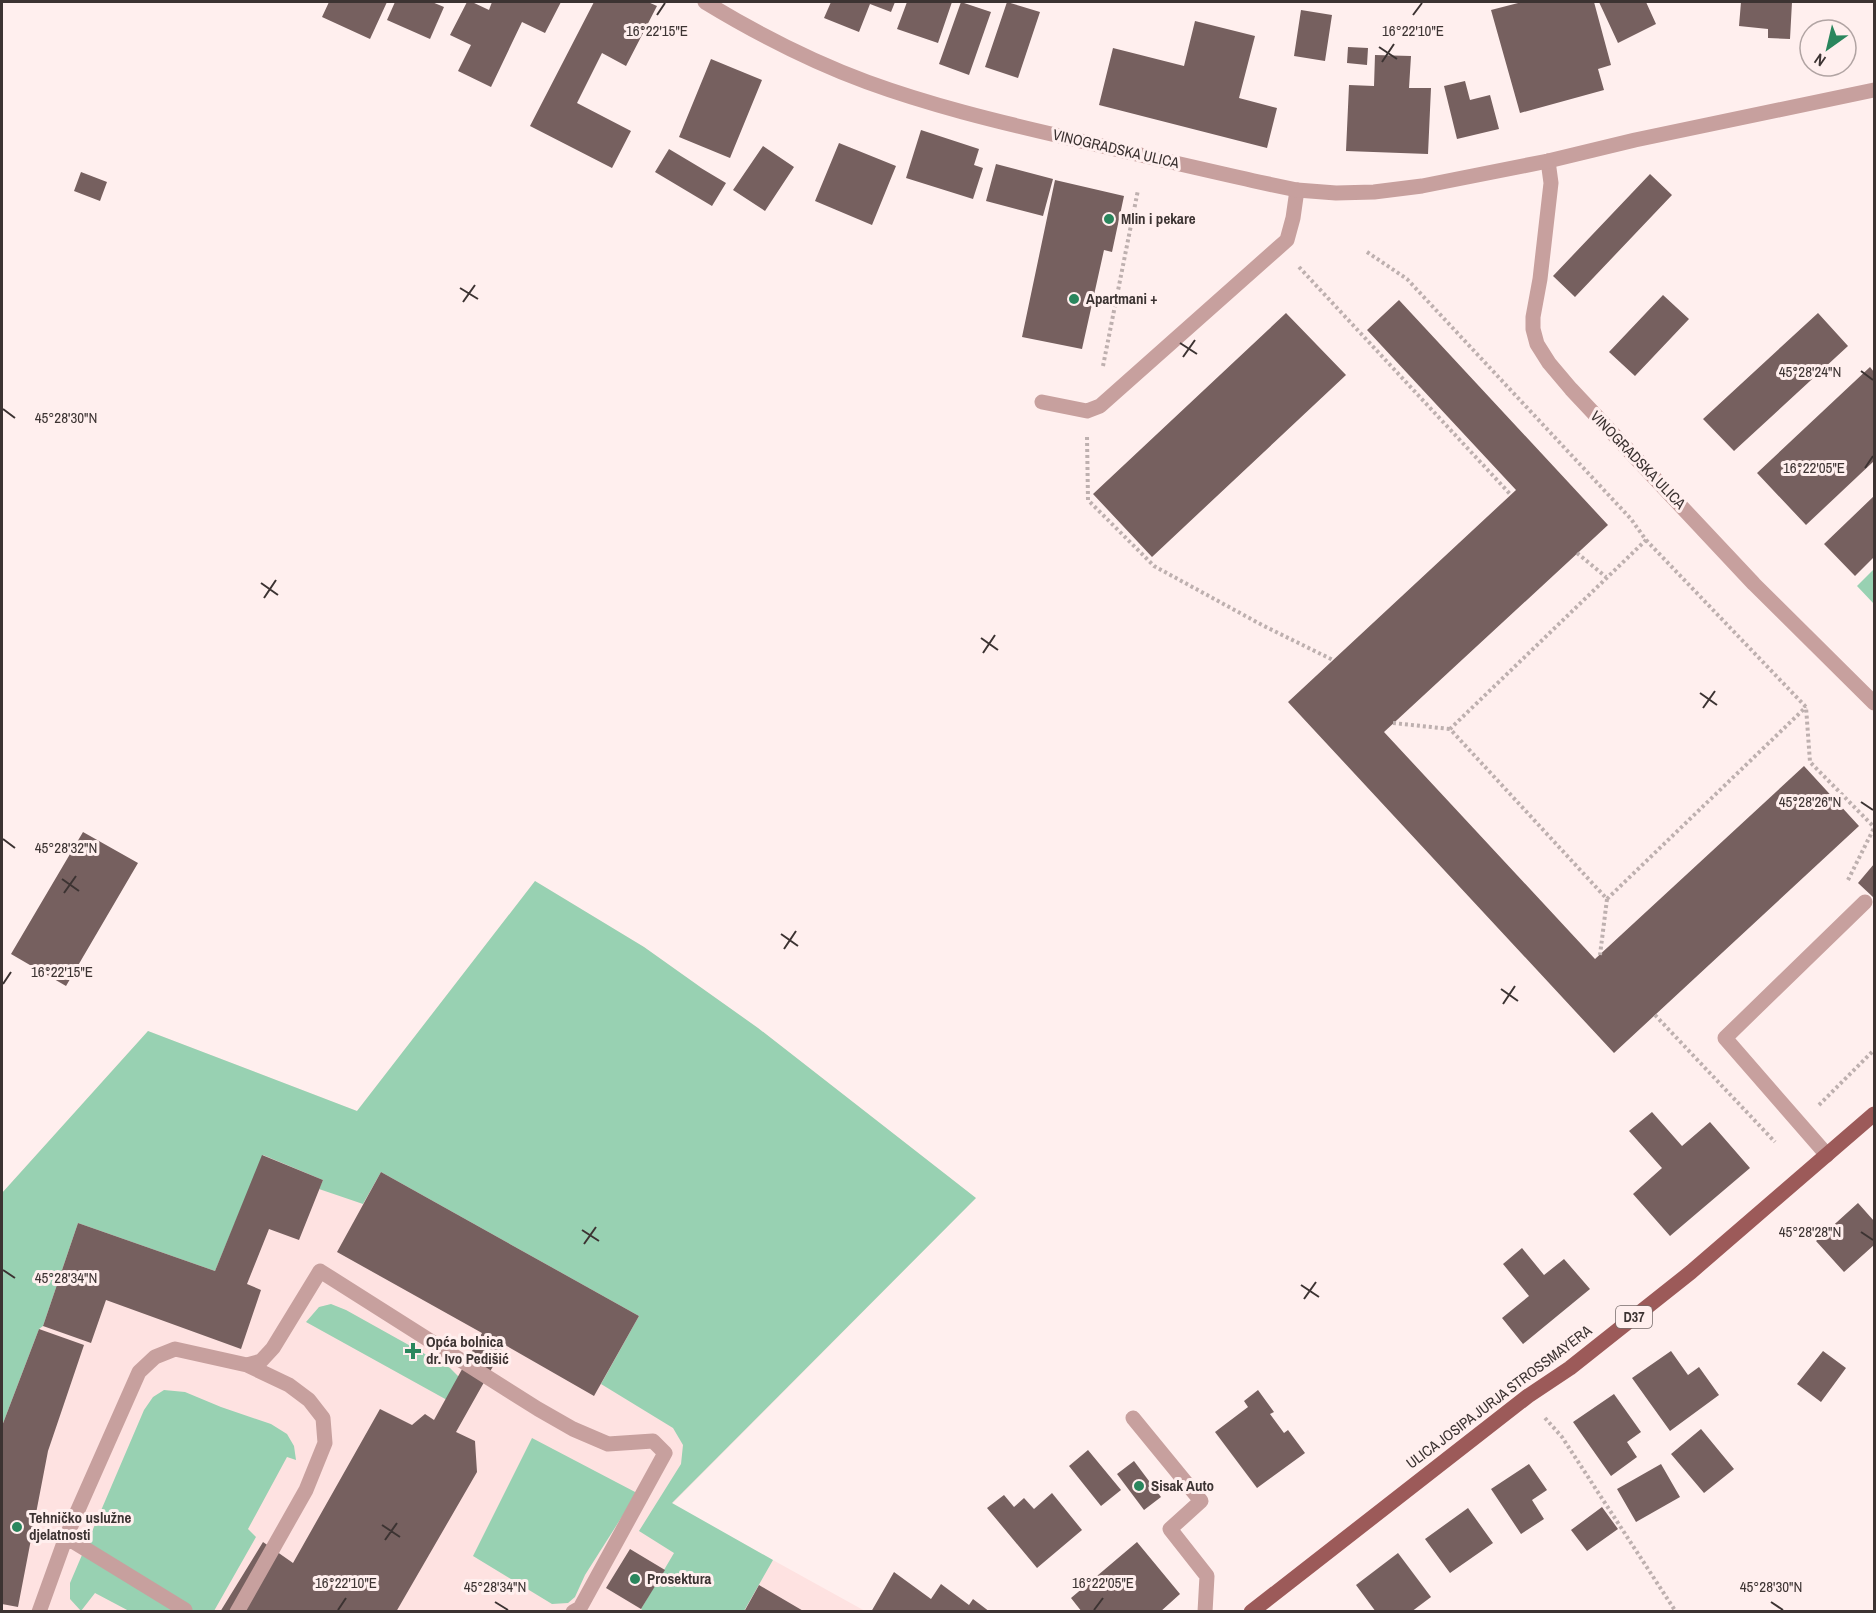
<svg xmlns="http://www.w3.org/2000/svg" width="1876" height="1613" font-family="'Archivo Narrow',sans-serif">
  <style>
    .built { fill: #fee2e1 }
    .green { fill: #98d1b2 }
    .building { fill: #76605f }
    .lines { fill: none; stroke-linecap: round; stroke-linejoin: round }
    .path { stroke: #beb0af; stroke-width: 4; stroke-dasharray: 3 3; stroke-linecap: butt }
    .service { stroke: #c7a09e; stroke-width: 15 }
    .minor { stroke: #c7a09e; stroke-width: 15 }
    .primary { stroke: #9c5a59; stroke-width: 15 }
    .ticks { fill: none; stroke: #3c3332; stroke-width: 2 }
    .poi-dot { fill: #2a865d; stroke: #ffefee; stroke-width: 2 }
    .labels { text-anchor: middle; stroke-width: 6; stroke-linejoin: round; paint-order: stroke }
    .shield { fill: #ffefee; stroke: #766b6a; stroke-width: 1.5 }
    .shield-label { font-size: 14px; font-weight: bold; fill: #3c3332 }
    .street-label { font-size: 15px; fill: #3c3332; stroke: #ffefee }
    .poi-label { font-size: 15px; font-weight: bold; fill: #3c3332; stroke: #ffefee; text-anchor: start }
    .ticks-label { font-size: 15px; text-anchor: middle; fill: #3c3332; stroke: #ffefee; stroke-width: 6; stroke-linejoin: round; paint-order: stroke }
  </style>
  <rect width="100%" height="100%" fill="#ffefee"/>
  <!-- built -->
  <path class="built" d="M535,881l109,66 114,81 218,170 -304,306 193,107 -863,1v-419l146,-162 209,80z"/>
  <!-- green -->
  <path class="green" d="M1874,569v35l-17,-18z
    M535,881l109,66 114,81 218,170 -304,305 101,57 -29,51 -99,1 -4,-3 33,-56 -35,-22 42,-67 2,-19 -10,-17 -72,-44 38,-68 -258,-144 -18,32 -44,-15 4,-9 -60,-25 -48,116 -137,-48 -35,103 -4,3 -37,97v-233l146,-162 209,80z
    M331,1304l15,6 104,58 9,9 -12,23 -141,-78 13,-15z
    M164,1390l21,2 36,15 50,17 16,10 7,12 2,14 -9,-3 -39,72 8,8 -42,74h-85l-34,-18 -14,18 -11,-12v-16l74,-173 9,-13z
    M532,1438l105,55 -52,82 -10,22 -7,6 -16,1 -79,-48z"/>
  <!-- building -->
  <path class="building" d="M329,2h58l-17,37 -48,-22z
    M395,2h37l12,5 -14,32 -43,-19z
    M467,2h5l17,8 3,-8h69l-16,31 -23,-11 -31,65 -33,-16 13,-26 -21,-10z
    M594,2h54l9,4 -31,60 -24,-13 -25,50 54,28 -19,37 -82,-42z
    M831,2h64l-4,10 -21,-8 -11,28 -35,-14z
    M907,2h45l-14,41 -41,-14z
    M961,2l30,10 -22,63 -30,-11z
    M1007,2l33,10 -22,66 -33,-11z
    M1522,2h72l17,63 -13,4 6,21 -84,23 -29,-103z
    M1599,2h47l10,22 -38,19z
    M1741,2h51l-2,37 -22,-1v-9l-29,-3z
    M1301,10l31,5 -7,46 -31,-5z
    M1195,21l60,15 -16,62 38,10 -10,40 -168,-43 14,-57 71,18z
    M1348,47l20,1 -1,17 -20,-2z
    M1375,55l36,1 -2,32h22l-3,66 -82,-3 3,-66 25,1z
    M711,59l51,21 -32,78 -51,-21z
    M1465,81l5,19 20,-5 9,34 -42,10 -13,-53z
    M921,130l58,19 -5,16 9,3 -10,31 -67,-21z
    M839,143l57,23 -24,59 -57,-24z
    M763,146l31,21 -29,44 -32,-21z
    M669,149l57,34 -14,23 -57,-34z
    M996,164l57,15 -10,37 -57,-15z
    M81,172l26,10 -7,19 -26,-10z
    M1650,174l22,21 -97,102 -22,-21z
    M1055,180l69,16 -12,56 -8,-2 -22,99 -60,-12z
    M1663,295l26,24 -54,57 -26,-24z
    M1399,300l209,225 -224,207 211,227 209,-193 55,60 -245,227 -326,-351 228,-212 -149,-160z
    M1286,313l60,62 -194,182 -59,-63z
    M1818,313l30,33 -114,105 -31,-32z
    M1870,367l4,5v89l-68,64 -49,-52z
    M1874,496v61l-19,19 -31,-32z
    M83,832l55,31 -72,123 -55,-32z
    M1874,864v34l-16,-15z
    M1652,1112l30,34 28,-24 40,46 -80,68 -37,-42 29,-26 -33,-37z
    M262,1155l61,25 -24,60 -30,-11 -22,55 14,6 -20,59 -135,-49 -15,43 -48,-17 35,-103 137,48z
    M381,1172l258,144 -45,80 -89,-51 -49,87 19,9 2,31 -81,140h-176l43,-70 30,21 87,-154 32,16 13,-11 9,6 48,-87 -145,-81z
    M1858,1203l16,18v24l-30,27 -28,-31z
    M1522,1248l22,27 20,-16 26,30 -67,55 -21,-26 27,-22 -26,-32z
    M39,1329l45,16 -36,106 -30,156 -16,-3v-178z
    M1671,1351l17,24 11,-8 20,28 -49,36 -38,-53z
    M1823,1351l23,17 -25,34 -24,-18z
    M1258,1390l16,22 -4,2 14,19 4,-3 17,23 -48,35 -42,-56 33,-25 -4,-6z
    M1614,1394l27,38 -14,10 10,15 -26,19 -38,-54z
    M1701,1429l33,40 -30,24 -33,-39z
    M1088,1450l33,40 -20,16 -32,-40z
    M1134,1461l27,36 -17,13 -27,-36z
    M1529,1464l18,26 -15,10 12,19 -23,15 -30,-45z
    M1661,1464l19,33 -44,25 -19,-33z
    M1052,1493l30,37 -45,38 -50,-60 17,-13 10,12 10,-9 10,11z
    M1602,1507l16,22 -31,22 -16,-21z
    M1468,1508l25,35 -43,30 -25,-34z
    M1137,1542l43,52 -20,18h-78l-11,-14z
    M630,1549l35,21 -24,39 -35,-21z
    M1398,1553l33,44 -20,15h-35l-20,-27z
    M894,1572l37,27 10,-15 28,21 4,-6 17,13h-119z
    M759,1585l46,27h-61z"/>
  <g class="lines">
    <!-- path -->
    <path class="path" d="M1367,252l40,27 224,240 15,21 -196,189 157,170 -7,56
      M1299,267l212,228
      M1103,366l35,-176
      M1087,437l1,63 66,66 108,59 71,35
      M1646,540l160,167 4,55 64,65
      M1577,553l29,24
      M1393,723l57,6
      M1848,880l26,-52
      M1607,899l199,-192
      M1655,1015l120,127
      M1819,1105l55,-55
      M1545,1418l17,19 114,175"/>
    <!-- service -->
    <path class="service" d="M1548,161l3,22 -11,96 -7,38v12l4,15 12,19 22,26 183,195 120,119
      M1042,402l45,9 13,-5 187,-166 6,-22 4,-28
      M1827,1155l-102,-117 140,-136
      M1133,1418l68,83 -31,28 37,47 -2,36
      M66,1537l119,73
      M39,1612l27,-75 73,-165 16,-15 20,-8 72,16 14,-4 12,-13 47,-77 218,138 35,20 35,15 45,-3 12,12 -85,155 -7,4
      M237,1612l69,-122 19,-47 -2,-25 -14,-18 -20,-15 -42,-20"/>
    <!-- minor -->
    <path class="minor" d="M705,2c51,31 105,59 162,80 63,23 128,39 193,54 66,16 133,31 199,46l38,8 39,3 38,-1 48,-6 126,-25 87,-21 239,-50"/>
    <!-- primary -->
    <path class="primary" d="M1251,1612l277,-216 42,-28 121,-96 183,-158"/>
  </g>
  <!-- ticks -->
  <path class="ticks" d="M657,15l8,-12M1413,15l9,-12M1379,47l18,12M1382,62l12,-18M460,288l18,11M463,302l12,-17M1180,343l17,11M1183,357l12,-17M1861,371l12,9M3,409l12,9M1865,468l8,-12M261,583l17,12M264,598l12,-18M981,638l17,12M983,653l12,-18M1700,693l17,12M1703,708l12,-17M1861,802l12,8M3,839l12,9M62,879l17,12M64,893l12,-17M781,934l17,12M784,949l12,-18M3,984l8,-12M1501,989l17,12M1503,1004l12,-18M582,1230l17,11M1861,1232l12,8M584,1244l12,-17M3,1270l12,8M1301,1285l18,12M1304,1299l12,-17M382,1525l18,12M385,1540l12,-17M495,1602l13,8M1771,1602l12,8M338,1610l8,-12M1094,1610l9,-12"/>
  <!-- markers -->
  <g class="poi-dot">
    <circle cx="1109" cy="219" r="6"/>
    <circle cx="1074" cy="299" r="6"/>
    <path d="M410 1342h6v6h6v6h-6v6h-6v-6h-6v-6h6z"/>
    <circle cx="1139" cy="1486" r="6"/>
    <circle cx="17" cy="1527" r="6"/>
    <circle cx="635" cy="1579" r="6"/>
  </g>
  <g class="labels">
    <!-- shield labels -->
    <rect class="shield" x="1616" y="1306" width="36" height="22" rx="4.5"/>
    <g class="shield-label">
      <text x="1634" y="1322">D37</text>
    </g>
    <!-- street labels -->
    <g class="street-label">
      <text transform="translate(1116 149) rotate(13)" y="5">VINOGRADSKA ULICA</text>
      <text transform="translate(1638 460) rotate(46)" y="5">VINOGRADSKA ULICA</text>
      <text transform="translate(1499 1397) rotate(-37)" y="5">ULICA JOSIPA JURJA STROSSMAYERA</text>
    </g>
    <!-- poi labels -->
    <g class="poi-label">
      <text x="1121" y="224">Mlin i pekare</text>
      <text x="1086" y="304">Apartmani +</text>
      <text x="426" y="1347">Opća bolnica<tspan x="426" dy="17">dr. Ivo Pedišić</tspan></text>
      <text x="1151" y="1491">Sisak Auto</text>
      <text x="29" y="1523">Tehničko uslužne<tspan x="29" dy="17">djelatnosti</tspan></text>
      <text x="647" y="1584">Prosektura</text>
    </g>
  </g>
  <g class="ticks-label">
    <text x="657" y="36">16°22'15"E</text>
    <text x="1413" y="36">16°22'10"E</text>
    <text x="1810" y="377">45°28'24"N</text>
    <text x="66" y="423">45°28'30"N</text>
    <text x="1814" y="473">16°22'05"E</text>
    <text x="1810" y="807">45°28'26"N</text>
    <text x="66" y="853">45°28'32"N</text>
    <text x="62" y="977">16°22'15"E</text>
    <text x="1810" y="1237">45°28'28"N</text>
    <text x="66" y="1283">45°28'34"N</text>
    <text x="346" y="1588">16°22'10"E</text>
    <text x="1103" y="1588">16°22'05"E</text>
    <text x="495" y="1592">45°28'34"N</text>
    <text x="1771" y="1592">45°28'30"N</text>
  </g>
  <!-- border -->
  <rect width="1876" height="1613" fill="none" stroke="#3c3332" stroke-width="6"/>
  <!-- north arrow -->
  <g transform="translate(1828 48) rotate(214)"><circle r="28" fill="#ffefee" stroke="#b1a4a3" stroke-width="1.5"/>
  <path d="M0-4.5L10 22L0 15L-10 22Z" fill="#2a865d"/>
  <text y="-9" font-size="16" font-weight="bold" text-anchor="middle" fill="#3c3332">N</text>
  </g>
</svg>
